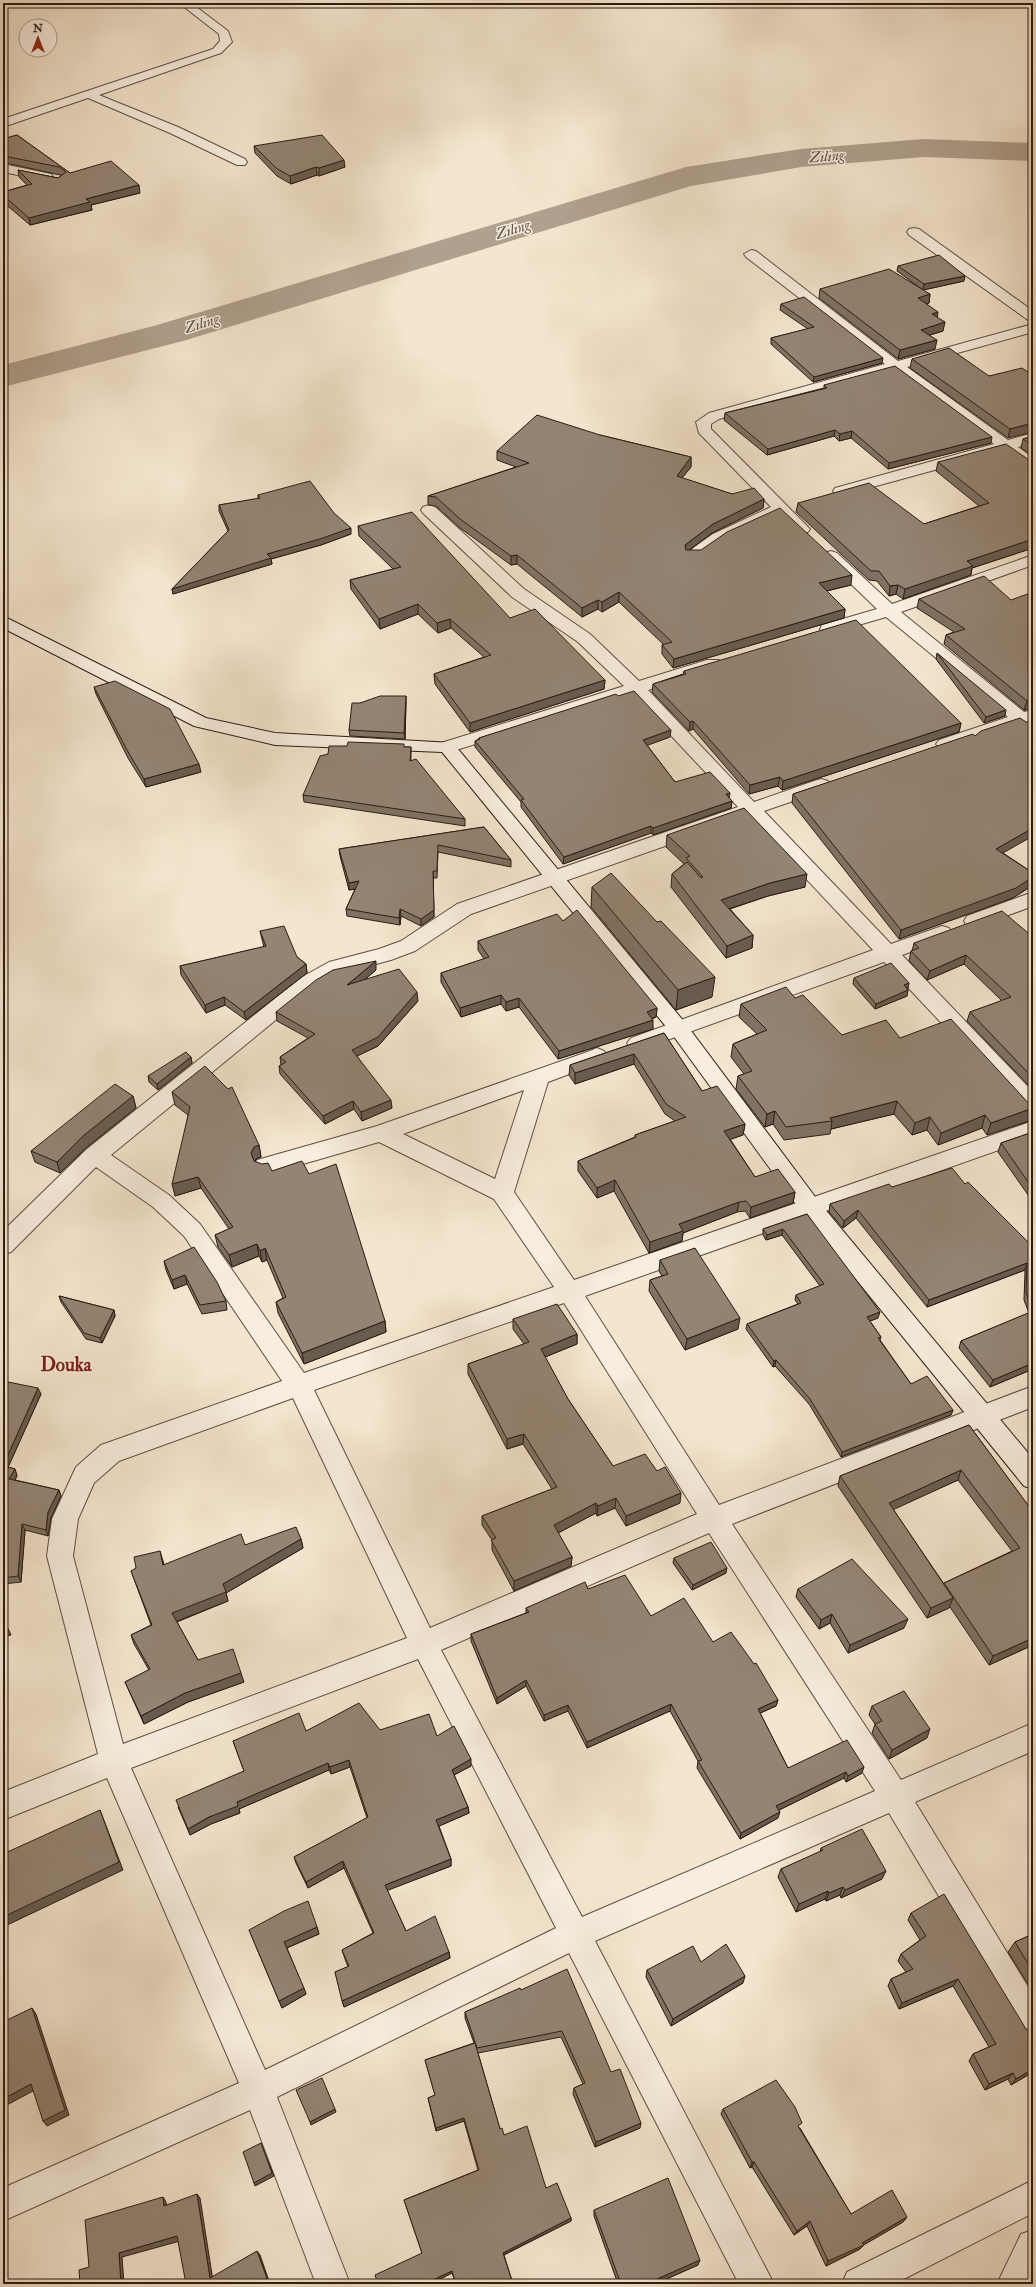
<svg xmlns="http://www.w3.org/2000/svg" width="1036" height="2287" font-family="'IM FELL Double Pica',serif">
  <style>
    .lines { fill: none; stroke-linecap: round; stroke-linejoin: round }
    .river { fill: #b0a08e; fill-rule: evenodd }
    .street-casing { stroke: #5e4e41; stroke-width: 2 }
    .secondary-casing { stroke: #2c1b12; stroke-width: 2 }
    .street { fill: #f8eedf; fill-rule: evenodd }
    .secondary { fill: #f8eedf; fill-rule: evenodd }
    .wall { fill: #7f7264; stroke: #2c1b12; fill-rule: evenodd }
    .shaded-wall { fill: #685c51; stroke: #2c1b12 }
    .building { fill: #948474; stroke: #2c1b12 }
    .labels { text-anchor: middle; stroke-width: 3; stroke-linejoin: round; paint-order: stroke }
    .far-water-label { font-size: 15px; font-style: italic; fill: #615044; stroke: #f8eedf }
    .quarter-label { font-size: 19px; font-weight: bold; fill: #7a1f14; stroke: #f8eedf }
  </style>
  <rect width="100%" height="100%" fill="#f4e5ce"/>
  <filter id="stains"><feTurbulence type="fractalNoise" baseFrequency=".005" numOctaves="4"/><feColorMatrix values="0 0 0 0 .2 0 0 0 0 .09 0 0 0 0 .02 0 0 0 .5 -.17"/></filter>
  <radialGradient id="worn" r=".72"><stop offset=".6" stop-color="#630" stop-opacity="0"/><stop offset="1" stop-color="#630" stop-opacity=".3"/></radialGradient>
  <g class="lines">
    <!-- river -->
    <path class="river" d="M924,139l109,4v18l-109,-4 -123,10 -110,19 -508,155 -180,46v-22l154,-40 529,-158 115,-18z"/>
    <!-- street casing -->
    <g class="street-casing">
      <path id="street" d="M179,3h12l37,28 4,11 -11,11 -122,42 79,32 67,32 2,3 -2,3h-8l-67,-32 -82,-35 -85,29v-8l210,-70 7,-8 -1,-7z
        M3,164l48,10 2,3 -6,4 -44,-9z
        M914,228l5,1 114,82v10l-5,-1 -119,-85 -2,-3 2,-3z
        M751,250l5,1 142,110 135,-37v8l-126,35 101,73 25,-7v10l-15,4 15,11v12l-5,-2 -24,-17 -157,43h-12l-2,-3 2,-3 159,-44 -100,-73 -175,48 -8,5v5l99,100 -2,3h-12l-17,-17 -54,25 -26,18h-12l-2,-3 2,-3 26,-18 58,-27 -72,-74 -3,-11 13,-9 176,-49 -139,-107 -2,-3z
        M429,505l6,2 89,82 66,45 49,47 68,-21h12l3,4 -3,4 -71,22 106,112 60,-21 7,-2 7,2 2,4 -2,4 -64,22 127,133 51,-18 7,2 3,5 -3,5 -47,17 131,137v22l-8,-2 -141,-150 -239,86 -7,3 -7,-3 -4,-5 4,-5 242,-88 -125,-133 -277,97 -56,37 -24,9 -49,13 -26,14 -205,168 58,40 31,29 104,149 250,-86 -60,-88 -115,-57 -114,33 -8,-3 -3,-6 3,-6 120,-34 213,-75 7,-3 7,3 4,5 -4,5 -56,21 -34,110 60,88 459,-159v17l-448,158 134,209 314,-119v21l-301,117 169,256 132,-57v28l-118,51 118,193v44l-11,-4 -133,-222 -294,128 179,343h-35l-170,-331 -292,144 73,187h-34l-66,-174 -247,111v-33l236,-105 -132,-305 -104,42v-28l95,-38 -51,-198 5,-37 24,-52 25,-22 181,-64 -98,-145 -31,-29 -57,-40 -85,85 -8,2v-23l84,-82 215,-172 27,-15 50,-13 22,-8 56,-37 281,-97 -105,-112 -180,56 -6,2 -6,-2 -3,-4 3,-4 183,-57 -46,-44 -66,-45 -89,-84 -2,-3 2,-3zM524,1090l-29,89 -92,-45zM564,1303l133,211 -267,114 -116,-238zM293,1398l114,240 -284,106 -50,-188 5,-37 16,-36 25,-22zM709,1533l166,258 -293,126 -141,-267zM418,1659l138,269 -291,142 -134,-302z
        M831,551l6,2 55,51 141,-49v10l-132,47 123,100 9,-2v21l-9,-1 -5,-4 -68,22 -6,2 -6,-2 -3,-4 3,-4 69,-23 -122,-100 -58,17 -6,-1 -2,-4 2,-4 55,-16 -52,-50 -2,-3 2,-3z
        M1033,892v14l-59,22 -7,-2 -3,-5 3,-5z
        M1033,2180v33l-139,71h-52l5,-12z
        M1033,2230l-1,54h-35l24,-50z"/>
    </g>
    <!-- secondary casing -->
    <g class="secondary-casing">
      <path id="secondary" d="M3,616l203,102 69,15 178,10 233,281 133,178 214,257v30l-9,-3 -221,-272 -131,-180 -230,-282 -167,-7 -81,-19 -191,-98z"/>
    </g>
    <!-- street -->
    <use href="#street" class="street"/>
    <!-- secondary -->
    <use href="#secondary" class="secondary"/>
  </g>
  <!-- wall -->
  <path class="wall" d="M17,135l53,38 70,20 -49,12 1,5 -62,15 -27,-23v-10l24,-7 -8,-8 -1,-7 40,8 4,-3h-2l-54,-12 -3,-3v-21z
    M254,146l91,21 -26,9 -2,-1 -26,9 -14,-8 -22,-23z
    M898,266l66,15 -41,9 -26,-19z
    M820,289l110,5 -1,9 -2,1 10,13 6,14 -13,4 5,14 -37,10 -79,-61z
    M781,304l101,59 -69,19 -42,-38v-6l37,-9 -28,-19z
    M912,359l77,17 44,-1 -25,63 -98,-70z
    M824,385l167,58 -103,26 -37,-31 -12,3 -5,-5 -67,19 -43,-35 1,-7 99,-25z
    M600,435l91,22v10l-9,11 50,16 32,5 -1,9 -51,25 -22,17 161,35 -24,6 18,18 -1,9 -171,50 -11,-14v-9l1,-1 -44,-42 -17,10 -4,-3 -16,8 -65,-53 -6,1 -51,-37 -24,-22 -8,-1v-9l88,-29 -19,-7v-9z
    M1033,436v20l-12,-8 2,-9z
    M1029,460l4,1v87l-61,20 -1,7 -68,24 -7,-5 -7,2 -12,-15 -8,-1 -73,-68 2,-9 126,21 55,-18 -43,-35 2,-9z
    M258,495l76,18 17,21 -30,11 -50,14 1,5 -99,30 -1,-5 56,-58 -9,-20v-6l39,-6z
    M358,526l152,92 95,62 -1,9 -134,43 -35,-48 -1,-10 50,-17 -33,-29 -13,5 -20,-19 -38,15 -29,-40 -1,-9 43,-11 -34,-33z
    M919,599l92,1 22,109 -9,1 -80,-66 2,-9 8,-3 -37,-24z
    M937,653l68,63 -21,7 -48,-64z
    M684,671l277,52 -2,9 -177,58 -4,-4 -29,8 -56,-65 -4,2 -37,-39 1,-8 30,-10z
    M94,687l107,85 -55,15 -18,-29 -32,-64z
    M618,696l52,41 -23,8 28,37 54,16 3,3 -1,7 -78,27 -2,-2 -88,31 -42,-57v-5l-46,-55v-6l4,-2v-1z
    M406,702l-1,37 -55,-3 -1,-6 11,-27z
    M1026,722l-23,131 30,20v12l-20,13 -114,41 -107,-136 1,-9 182,-58z
    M404,747h7v14l54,58v7l-161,-24 -1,-7z
    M484,827l27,33v7l-73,-15 -1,26h-4l1,39 -13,9 -20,-10 -1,9 -53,-9 -1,-7 9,-20 -6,1 -9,-34 -1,-7z
    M667,835l138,52 -37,9 -38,13 23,26 -1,13 -26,10 -55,-71 1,-13 12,-10 -18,-17z
    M592,887l65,35 55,75 -36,13 -85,-103z
    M563,921l94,87 -1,9 -4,2 1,10 -95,30 -39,-52 -13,4 -5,-7 -40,13 -20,-35v-9l43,-14 -6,-9v-9z
    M260,931l37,26 9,7 1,9 -61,47 -21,-15 -19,8 -25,-38 -1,-9 84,-19z
    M1033,937v153l-66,-69 3,-9 32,-11 -38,-37 -37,16 -18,-19 2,-10h1l2,-8z
    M376,970l-12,10 54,21 -40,45 -21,10 35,52 -30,13 -8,-12 -29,15 -45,-50 -1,-8 2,-1 -1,-8 28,-19 -31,-17 -1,-9z
    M854,978l54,11 -1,7 -32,13 -22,-25z
    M795,998l47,37 58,3 129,83 -42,14 -5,-7 -44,17 -11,-15 -15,5 -18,-21 -63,15 -1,5 -46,6 -11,-16 -8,3 -29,-38 2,-13 6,-2 -13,-17 2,-13 24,-10 -18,-17 2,-13z
    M664,1033l38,58 43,33 -2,11 -13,4 25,38 40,15 -2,11 -43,15 -5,-7 -8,1 -54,21 -1,8 -33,12 -35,-62 -17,7 -19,-27v-10l57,-24v-2l40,-14 -10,-7 -31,-50 -59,20 -6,-9 1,-10z
    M191,1057l1,6 -34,27 -9,-8 -1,-6z
    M172,1092l87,53 2,12 -5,2 -1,3 17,9 113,150 1,11 -82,32 -26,-51 -2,-11 7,-4 -16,-38 -5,2 -3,-6 -27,11 -14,-20 -3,-12 14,-6 -28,-41 -26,8 13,-81 -13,-10z
    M133,1096l3,12 -50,40 -26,25 -25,-11 -4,-11z
    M1033,1132v70l-35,-50 3,-9z
    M965,1184l68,63v122l-43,18 -31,-39 2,-7 68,-28 -5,-13 1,-30 -98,37 -71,-89 -13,10 -14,-16 1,-8 62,-17z
    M807,1214l71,104 -8,3 11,16 -1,3 31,44 42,26 -2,5 -110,42 -32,-53 -34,-38 -2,1 -27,-38 1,-5 51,-20 -3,-4 1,-5 24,-9 -38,-51 -16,5 -3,-5v-6z
    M660,1260l78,69 -53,21 -36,-59 1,-11 12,-4 -3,-5z
    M164,1261l62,40 1,9 -25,4 -15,-30 -13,5 -8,-19z
    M59,1296l55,14 1,6 -13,27 -16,-4 -25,-37z
    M513,1319l64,15v10l-32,13 23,42 45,67 44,5 23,32 -54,23 -11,-18 -18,8 -1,-3 -38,20 14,24 -1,9 -57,25 -22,-41v-10l-10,-15v-9l70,-27 -29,-45 -16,5 -39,-75v-10l56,-20 -11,-15z
    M3,1381l38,13 -33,73 7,2 2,7 -2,4 44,10 2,6 -10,22 -3,18 -23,-6 -4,52 -18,2z
    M969,1425l64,87v133l-44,20 -39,-58 -1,1 -22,10 -89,-132 2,-10zM958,1480l54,71 -68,32v1l-51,-75z
    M301,1539l2,9 -77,45 2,8 -51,21 21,38 46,22 -56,20 -44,22 -19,-42 24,-12 -15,-26 -3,-9 20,-10 -20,-54 32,-10 1,4 81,-20z
    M674,1558l52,15 -34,17 -19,-27z
    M588,1589l125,53 65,58 -2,6 -16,7 28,55 74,5 -16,9 -2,-4 -65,32 -1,8 -38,21 -43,-71 1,-7 -28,-50 -83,37 -19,-37 -24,10 -18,-35 -29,18 -26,-63v-7l55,-21v-5z
    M798,1589l106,39 -56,25 -18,-30 -11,6 -23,-32z
    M872,1706l55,32 -38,21 -17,-26 3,-9 -6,-9z
    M380,1730l57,6 34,30 -17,9 14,32 1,6 -30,13 12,33v7l-64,24 19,41 43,21 1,6 -106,49 -9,-35 13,-5 -4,-11 -2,-6 31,-17 -29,-65 -36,20 -12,-25 -2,-6 73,-39 -17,-51 -19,7 -2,-4 -90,39 1,4 -29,11 -21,11 -12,-28 66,-36 -11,-30 73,-10z
    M821,1848l61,31 -41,19 -1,-3 -14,6 -1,-2 -29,13 -18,-35 3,-8 39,-17z
    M911,1913l115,116 7,3v40l-22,13 -3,-6 -23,11 -16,-29 4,-7 16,-7 -36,-61 -54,23 -11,-23 3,-7 15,-7 -8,-11 3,-7 19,-14 -12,-20z
    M317,1927l2,7 -32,14 19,46 -24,14 -33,-78z
    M1033,1934v58l-25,-40 7,-10z
    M701,1962l42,21 -72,43 -25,-49 1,-7z
    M521,1990l90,82 29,56 -45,19 -22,-53 1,-6 9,-4 -22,-47 -83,16 22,76 4,6 42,53 25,30v3l-67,34 9,29h-57l-4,-11 -22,11h-52l44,-31 -18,-53 74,-30 -14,-49 -28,10 -8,-33 7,-3 -10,-35 49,-17 -9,-25v-6z
    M723,2109l77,19 51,86 56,3 -4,5 -40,23 -3,4 -34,17 -19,-40 -13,9 -42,-68 -2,1 -29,-54z
    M594,2210l104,55 -43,19h-37l-24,-68z"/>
  <!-- shaded-wall -->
  <path class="shaded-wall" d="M344,160l1,7 -26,9v-8z
    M316,167l1,8 -26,9 -1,-8z
    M139,185l1,8 -49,12 1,5 -62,15 -1,-7 57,-19z
    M965,276l-1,5 -41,9 1,-6z
    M930,294l-1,9 -12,4 1,-9z
    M938,312l-1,8 -5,-6z
    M945,322l-2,9 -23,7 1,-8z
    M937,340l-2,9 -37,10 2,-9z
    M883,358l-1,5 -69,19 1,-5z
    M1033,423v9l-25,6 2,-9z
    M835,430l-1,6 -67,19 1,-6z
    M852,431l-1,7 -12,3 1,-7z
    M992,437l-1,6 -103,26 1,-6z
    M691,457v10l-15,18 1,-9z
    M764,499l-1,9 -51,25 -28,21 1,-9 28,-21z
    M351,528v6l-30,11 -50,14 1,5 -99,30 -1,-5 95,-35z
    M1033,539v9l-61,20 -1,7 -68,24 2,-10 62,-28z
    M517,555v9l-6,1v-9z
    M852,575l-1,10 -33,8 1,-10z
    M898,585l-2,9 -7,2 1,-10z
    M619,592v10l-17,10v-10z
    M598,600v9l-16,8v-9z
    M418,604v10l-38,15 -1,-10z
    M845,609l-1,9 -171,50 1,-9z
    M450,619l1,9 -13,5 -1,-10z
    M605,680l-1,9 -134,43v-9z
    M406,696v6l-1,37 -1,-6z
    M1033,700v9l-9,1 3,-9z
    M1006,710l-1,6 -21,7 2,-6z
    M693,721v8l-4,2 1,-9z
    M961,723l-2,9 -177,58 1,-9z
    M671,730l-1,7 -27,10v-7z
    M199,764l2,8 -55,15 -2,-8z
    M780,777l-2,9 -29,8 1,-9z
    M730,793l-1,7 -3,-6z
    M732,801l-1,7 -78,27v-7z
    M651,826v7l-88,31 1,-7z
    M1033,828v8l-39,22 2,-9z
    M433,871l1,46 -13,9v-7z
    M807,874l-2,13 -37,9 -49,16 2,-12 49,-17z
    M1033,877v8l-20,13 -114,41 2,-9z
    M359,881l1,7 -11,2v-7z
    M400,909l1,7 -1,9 -1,-7z
    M753,935l-1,13 -26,10 1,-12z
    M966,955l-2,9 -37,16 3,-9z
    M376,961v9l-28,24 -1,-9z
    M306,964l1,9 -61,47 -2,-8z
    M715,977l-3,20 -36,13 2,-20z
    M909,983l-1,6 -4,-4z
    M908,990l-1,6 -32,13 1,-5z
    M417,992l1,9 -40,45 -25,12 -1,-8z
    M501,995v9l-40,13 -1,-9z
    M224,997l1,8 -19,8 -1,-8z
    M519,998v9l-13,4v-9z
    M657,1008l-1,9 -10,4 1,-9z
    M653,1020v9l-95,30 1,-8z
    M634,1054v10l-59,20v-11z
    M191,1057l1,6 -34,27 -1,-6z
    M133,1096l3,12 -50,40 -26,25 -3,-11 26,-26z
    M391,1100l1,8 -30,13 -1,-9z
    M353,1101l1,8 -29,15 -2,-8z
    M897,1101l-3,13 -63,15 1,-8 -2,-3z
    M1033,1108l-4,13 -42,14 4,-12z
    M775,1111l-2,13 -8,3 2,-13z
    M985,1115l-3,13 -44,17 3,-12z
    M930,1117l-3,13 -15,5 3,-12z
    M745,1124l-2,11 -20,7 1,-11z
    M259,1145l2,12 -5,2 -3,6 -2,-12 3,-6z
    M198,1177l3,11 -26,8 -3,-12z
    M615,1180l-1,11 -17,7v-10z
    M795,1192l-2,11 -43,15 1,-11z
    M739,1202l-2,10 -54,21 -1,8 -33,12 1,-11 29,-18z
    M858,1210l-2,8 -13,10 1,-7z
    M783,1229l-1,6 -16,5 1,-5z
    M257,1244l2,12 -27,11 -3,-12z
    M265,1248l2,12 -5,2 -2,-11z
    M1027,1263l-2,7 -98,37 2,-7z
    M185,1275l2,9 -13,5 -2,-9z
    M114,1310l1,6 -13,27 -2,-5z
    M880,1312l-2,6 -13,5 2,-6z
    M740,1318l-2,11 -53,21 2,-11z
    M385,1321l1,11 -82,32 -2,-11z
    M577,1334v10l-37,15 1,-10z
    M776,1360l-1,6 -2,1 1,-6z
    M1033,1363v6l-43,18 3,-7z
    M38,1388l3,6 -35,78 -3,-6z
    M953,1410l-2,5 -110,42 1,-5z
    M524,1434l-1,10 -16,5v-10z
    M15,1469l2,7 -5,9 -3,-6z
    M961,1470l-3,10 -72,33 3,-10z
    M59,1490l2,6 -10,22 -3,18 -2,-6 2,-18z
    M681,1493l-1,10 -54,23v-10z
    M616,1498l-1,10 -18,8 1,-10z
    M596,1503v10l-42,22v-10z
    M22,1524l3,6 -4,52 -3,-6z
    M301,1539l2,9 -77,45 2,8 -53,21 -3,-9z
    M160,1551l3,10 3,13 -3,-9z
    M572,1557l-1,9 -57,25v-10z
    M727,1568l-1,5 -34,17 1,-5z
    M953,1598l-4,10 -22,10 4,-10z
    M832,1614l-2,9 -11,6 2,-9z
    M908,1619l-4,9 -56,25 2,-8z
    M4,1620l7,15 -8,2v-16z
    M1033,1638v7l-44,20 4,-9z
    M241,1673l3,9 -56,20 -44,22 -3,-8 44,-23z
    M526,1680v6l-29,18v-6z
    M778,1700l-2,6 -20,9 2,-6z
    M671,1704l-1,7 -83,37v-6z
    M568,1705v6l-24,10v-6z
    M930,1729l-3,9 -38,21 3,-9z
    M471,1759v7l-19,10v-6z
    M349,1760l1,7 -19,7 -1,-7z
    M328,1763l1,7 -90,39 1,4 -29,11 -21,11 -2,-6 49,-27z
    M864,1767l-2,6 -16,9 2,-6z
    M846,1772l-2,6 -69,34 1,-6z
    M468,1807l1,6 -32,14 -1,-7z
    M100,1810l3,8 20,52 -120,57v-10z
    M780,1812l-2,6 -38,21 1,-6z
    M451,1859v7l-65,25 -1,-6z
    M343,1861l1,7 -36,20 -2,-6z
    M886,1871l-4,8 -41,19 4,-8z
    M843,1887l-3,8 -14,6 3,-8z
    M828,1891l-3,8 -29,13 3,-8z
    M317,1927l2,7 -33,14 -2,-6z
    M449,1952l1,6 -106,49 -2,-6z
    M745,1976l-2,7 -72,43 2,-7z
    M958,1979l-5,7 -54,23 3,-6z
    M304,1988l2,6 -24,14 -3,-7z
    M32,2008l4,6 33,101 -22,11 -4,-5z
    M3,2013l4,16 -4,-6z
    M1033,2069v3l-22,13 5,-6z
    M1013,2073l-5,6 -23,11 4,-6z
    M31,2084l4,6 -32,17v-8z
    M335,2109l1,3 -25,13 -1,-3z
    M464,2118v3l-28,10v-3z
    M641,2123l-1,5 -45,19 1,-5z
    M261,2143l13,33 -19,10 -1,-3z
    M752,2162h2l-2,5 -2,1z
    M197,2194l3,4 13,83 -3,-3z
    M163,2197l3,5 1,8 -3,-4z
    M907,2217l-4,5 -41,24 2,-1 -4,4 -34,17 2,-5 34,-18z
    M571,2218v3l-68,34v-2z
    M810,2221l-3,5 -13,9 3,-4z
    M177,2236l3,5 -58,16 2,27h-3l-2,-31z
    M257,2251l3,4 10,29h-1z
    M700,2260l-2,5 -43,19h-9z
    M452,2271v2l-22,11h-6z"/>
  <!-- building -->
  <path class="building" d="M17,135l53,38 41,-12 28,24 -53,14 4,3 -61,16 -26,-23v-3l29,-8 -14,-14 40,8 8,-6 -7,-5 -55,-11 -1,-2v-15z
    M322,135l22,25 -25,8 -3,-1 -26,9 -14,-8 -22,-22z
    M939,255l26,21 -41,8 -26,-18z
    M889,269l41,25 -12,4 20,14 -6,2 13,8 -24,8 16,10 -37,10 -80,-61z
    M804,297l79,61 -69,19 -43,-39 43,-11 -33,-23z
    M949,348l40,28 33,-8 11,7v48l-23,6 -98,-70z
    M895,366l97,71 -103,26 -37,-32 -12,3 -5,-4 -67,19 -43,-36 102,-25 -3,-3z
    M537,415l63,20 91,22 -14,19 55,18 22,-6 10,11 -51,25 -28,21 1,5h15l26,-18 53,-24 72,67 -33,8 26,26 -171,50 -12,-14 10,-3 -53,-50 -17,10 -4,-2 -16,8 -65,-53 -6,1 -51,-37 -24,-22 -8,-1 101,-33 -32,-12z
    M1033,436v10l-10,-7z
    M1006,444l23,16 4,1v78l-66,22 6,5 -68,23 -7,-4 -8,1 -11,-15h-8l-73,-68 71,-20 55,41 65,-21 -51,-41z
    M310,481l24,32 17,15 -31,11 -53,15 4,4 -99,31 57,-59 -10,-25 41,-7 -2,-3z
    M412,512l98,106 25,-9 70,71 -135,43 -36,-49 57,-19 -41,-36 -13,4 -19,-19 -39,15 -29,-39 51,-13 -43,-41z
    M984,576l27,24 22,-8v108l-6,1 -81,-66 19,-6 -46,-30z
    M856,620l105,103 -178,58 -3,-4 -30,8 -57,-64 -3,1 -37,-38 33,-10 -2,-3z
    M937,653l69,57 -20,7z
    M115,681l55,28 29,55 -55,15 -17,-29 -33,-63z
    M634,691l37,39 -28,10 32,42 35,-10 20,21 -4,1 6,7 -79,27 -2,-2 -87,31 -43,-57 3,-1 -49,-58 5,-2 -1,-1 137,-44 2,2z
    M380,696h26l-2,37 -55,-3 3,-27h8z
    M1020,718l6,4h7v106l-37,21 37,24v4l-17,11 -115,42 -108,-136 180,-60 2,2 6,-5z
    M348,742l56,2v3h7l-1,14 6,-2 49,60 -162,-24 17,-39 8,-2 1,-8h18z
    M744,808l63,66 -37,9 -49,17 32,35 -26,11 -55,-72 15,-12 14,16 2,-1 -17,-19 4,-2 -23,-21z
    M484,827l27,33 -73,-15 -1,26h-4l1,39 -13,9 -21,-10 -1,9 -53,-9 13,-28 -10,2 -10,-34z
    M611,873l46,49 4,-1 54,56 -37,13 -86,-103z
    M577,910l80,98 -10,4 6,8 -94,31 -40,-53 -13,4 -5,-7 -41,13 -19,-35 48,-16 -11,-16 79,-27 6,7z
    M1002,911l31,26v141l-63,-66 41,-15 -45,-42 -36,16 -19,-20 8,-3 -5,-5z
    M284,926l13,31 9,7 -62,48 -20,-15 -19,8 -25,-39 86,-20 -6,-15z
    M376,961l-29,24 52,-16 18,23 -39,45 -26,13 39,50 -30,12 -8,-11 -30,15 -44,-50 7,-4 -6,-5 35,-23 -39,-22 40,-32 17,-10z
    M891,963l18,20 -5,2 4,5 -32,14 -22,-26z
    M786,987l9,11 8,-3 39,40 44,-15 14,18 51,-19 82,89 -42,15 -6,-8 -44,18 -11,-16 -15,6 -18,-22 -67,17 2,3 -46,6 -11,-16 -8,3 -29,-38 14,-5 -19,-27 34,-14 -26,-26z
    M664,1033l38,58 15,-5 28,38 -21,7 31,46 23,-8 17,23 -44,15 -5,-6 -7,1 -60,22 4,7 -33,11 -35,-62 -18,8 -19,-27 58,-24 -1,-2 51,-18 -20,-13 -32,-50 -59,19 -5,-8z
    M186,1052l5,5 -34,27 -9,-8z
    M205,1066l23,23 4,-2 27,58 -5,2 -3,6 3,8 8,3 6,-1 4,8 30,-10 7,13 27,-10 49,157 -83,32 -26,-51 10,-5 -21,-49 -5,3 -3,-7 -28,11 -14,-20 18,-8 -35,-50 -26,7 18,-77 -18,-15z
    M115,1084l18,12 -50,40 -26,26 -26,-11z
    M1033,1132v57l-32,-46z
    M952,1168l13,16 3,-2 65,65v62l-7,-16 1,-30 -98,37 -71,-90 -14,11 -14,-17 59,-20 3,3z
    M807,1214l73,98 -13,5 14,20 -3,1 33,46 16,-8 26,34 -111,42 -32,-53 -34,-39 -2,1 -27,-37 54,-21 -5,-8 28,-11 -41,-55 -16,6 -4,-6z
    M194,1247l23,35 9,19 -26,4 -15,-30 -13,5 -8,-19z
    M695,1248l45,70 -53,21 -37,-59 18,-6 -8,-14z
    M59,1296l55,14 -14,28 -16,-5z
    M557,1304l20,30 -36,15 27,50 45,67 32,-12 12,17 8,-4 16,26 -55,23 -10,-18 -18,8 -2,-3 -42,22 18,32 -58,24 -23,-41 5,-2 -14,-22 75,-29 -33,-53 -17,5 -39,-75 61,-22 -16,-23z
    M1033,1311v52l-40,17 -32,-39z
    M3,1381l35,7 -35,78 12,3 -6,10 50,11 -11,22 -2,18 -24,-6 -4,52 -15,2z
    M969,1425l64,87v126l-40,18 -49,-73 76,-35 -59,-78 -72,33 64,95 -22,10 -91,-132z
    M296,1527l5,12 -78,45 3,8 -54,21 26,47 35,-11 8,24 -56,20 -44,23 -16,-34 25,-13 -19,-34 21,-10 -21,-54 5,-3 -2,-11 26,-6 3,14 78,-31 4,11z
    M711,1542l16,26 -34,17 -19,-27z
    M852,1559l56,60 -58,26 -18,-31 -11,6 -23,-31z
    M625,1575l26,41 33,-18 29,44 18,-10 23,32 2,-1 22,37 -20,9 30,59 59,-28 17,27 -16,9 -2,-4 -70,34 4,6 -39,21 -43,-72 4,-1 -31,-56 -84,38 -19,-37 -24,10 -18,-35 -29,18 -26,-64 58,-22 -3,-4 59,-26 3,7z
    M904,1691l26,38 -38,21 -17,-26 7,-3 -10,-15z
    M359,1703l21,27 49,-16 8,22 17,-10 17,33 -19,11 16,37 -32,13 15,39 -66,26 21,46 29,-15 14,36 -107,49 -7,-29 14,-6 -7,-16 32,-17 -31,-72 -37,21 -12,-25 74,-40 -19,-57 -19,7 -2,-4 -91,39 1,4 -29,11 -21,12 -12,-29 68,-29 -11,-30 66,-28 7,18z
    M100,1810l19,52 -116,55v-63z
    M862,1829l24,42 -41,19 -2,-3 -14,6 -1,-2 -29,13 -18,-35 42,-19 -2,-2z
    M944,1894l82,135 7,3v37l-17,10 -3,-6 -24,11 -16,-30 23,-10 -38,-65 -56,24 -11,-24 22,-10 -12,-15 25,-18 -15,-23z
    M308,1901l9,26 -33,15 20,46 -25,13 -30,-71 35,-19z
    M1033,1934v38l-18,-30z
    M726,1944l19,32 -72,43 -26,-49 46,-24 8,16z
    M567,1969l44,103 9,-3 21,54 -45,19 -22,-54 11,-5 -23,-52 -85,17 -12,-36 55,-24 1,2z
    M32,2008l33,102 -22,11 -12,-37 -28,15v-77z
    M475,2043l25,86 2,-1 2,7 23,-9 19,62 11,-5 14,35 -68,35 10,31h-57l-4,-13 -28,13h-46l-3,-9 47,-22 -18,-53 75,-30 -15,-52 -28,10 -8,-30 7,-3 -10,-35z
    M322,2078l13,31 -25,13 -14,-32z
    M776,2080l19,27 7,16 -4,3 53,88 41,-24 15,27 -45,26 2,2 -36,16 -18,-40 -13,10 -43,-69h-2l-29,-53z
    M261,2143l11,30 -18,10 -11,-31z
    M668,2178l32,82 -54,24h-25l-27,-74z
    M197,2194l13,84 47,-27 12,33h-83l-9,-48 -58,17 2,31h-41l-1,-14 10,-3 -4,-47 78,-23 1,9z"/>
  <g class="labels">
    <!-- far-water labels -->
    <g class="far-water-label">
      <text transform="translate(827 156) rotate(-5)" y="5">Ziling</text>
      <text transform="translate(513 229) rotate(-17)" y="5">Ziling</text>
      <text transform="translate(202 323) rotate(-17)" y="5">Ziling</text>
    </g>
    <!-- quarter labels -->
    <g class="quarter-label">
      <text x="66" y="1371">Douka</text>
    </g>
  </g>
  <!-- margin -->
  <rect width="1036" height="2287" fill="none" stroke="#f4e5ce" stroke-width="16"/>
  <rect x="4" y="4" width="1028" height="2279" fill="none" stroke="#2c1b12" stroke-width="2"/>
  <rect x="8" y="8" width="1020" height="2271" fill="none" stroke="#2c1b12"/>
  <!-- north arrow -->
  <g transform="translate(38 38)"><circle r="19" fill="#f8eedf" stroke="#a69a8d"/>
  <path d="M0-3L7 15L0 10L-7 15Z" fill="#8f2418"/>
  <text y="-6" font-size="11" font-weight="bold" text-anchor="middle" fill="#2c1b12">N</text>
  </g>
  <rect width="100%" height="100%" filter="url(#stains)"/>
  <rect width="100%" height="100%" fill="url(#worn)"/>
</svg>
